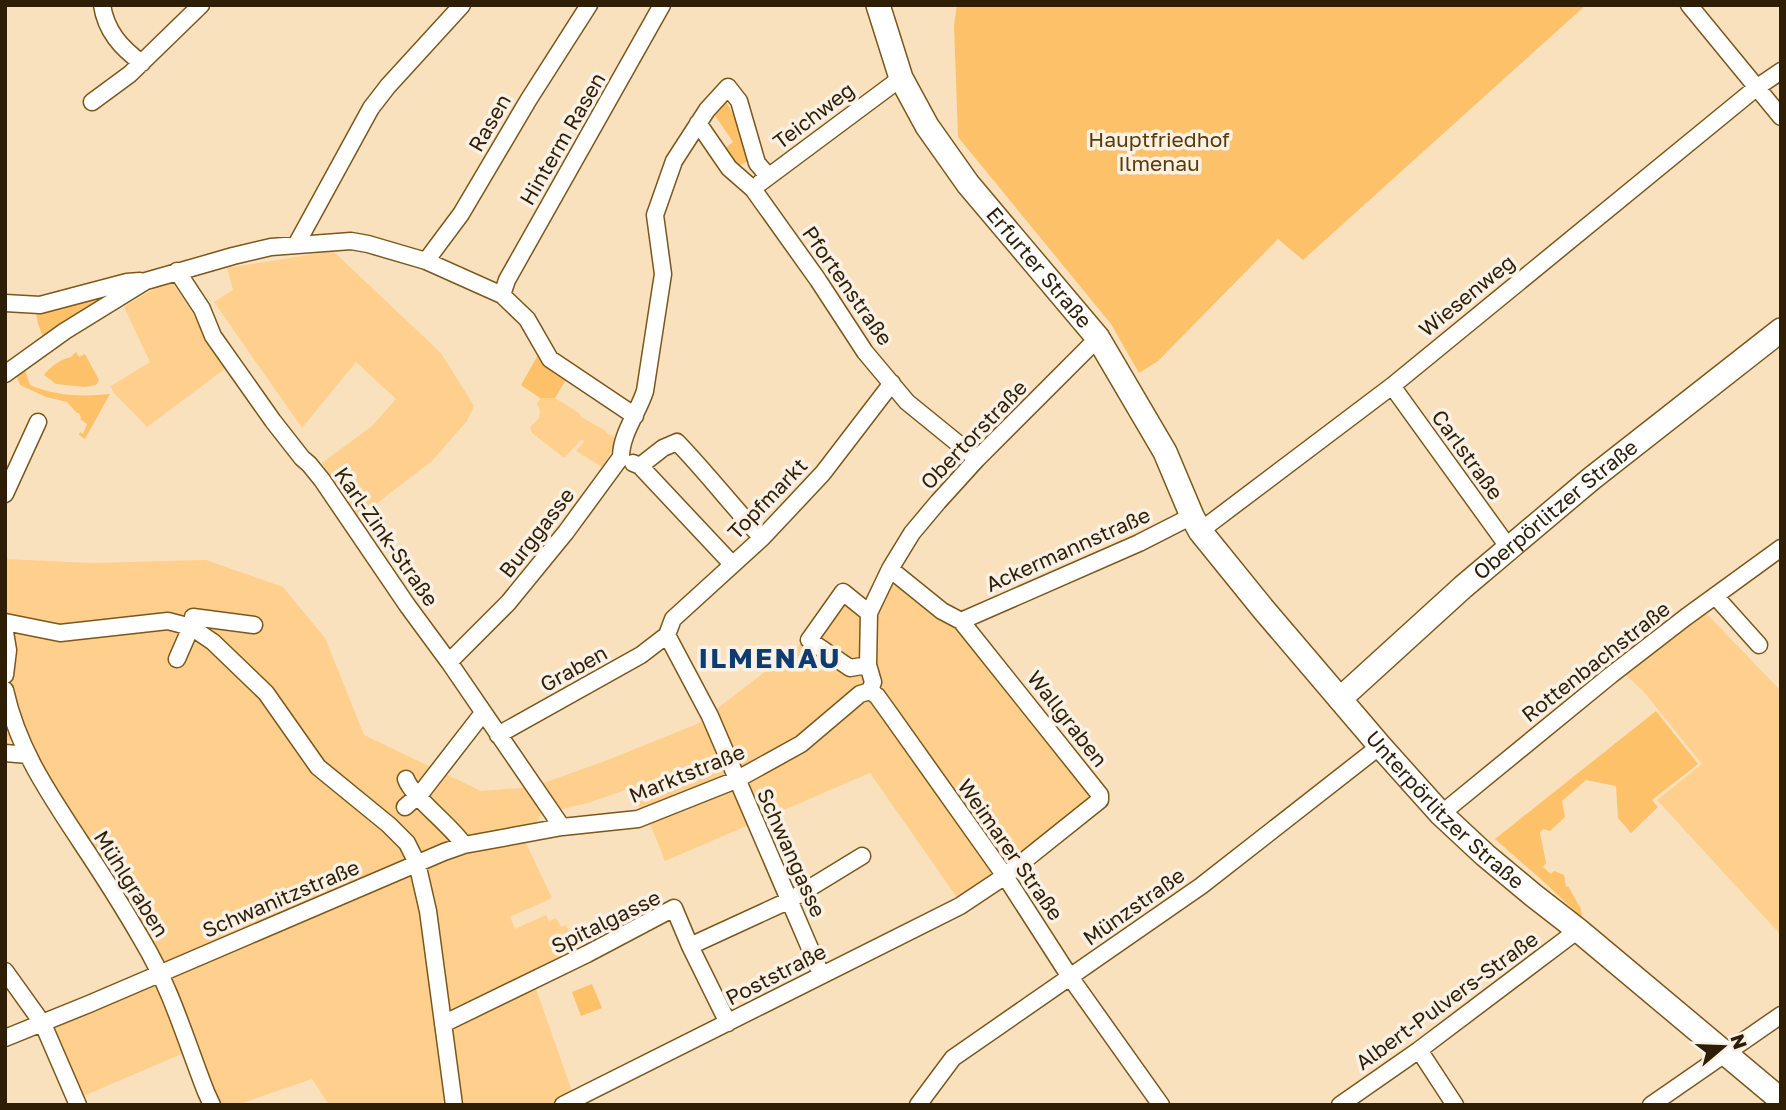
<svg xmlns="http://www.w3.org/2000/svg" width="1786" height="1110" font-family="'Golos Text',sans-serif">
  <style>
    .built { fill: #fecf8d }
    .green { fill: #fdc169 }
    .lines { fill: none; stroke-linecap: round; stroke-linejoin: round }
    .street-casing { stroke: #7b571b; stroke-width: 19 }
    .secondary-casing { stroke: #7b571b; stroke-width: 26 }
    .street { stroke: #fff; stroke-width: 16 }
    .secondary { stroke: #fff; stroke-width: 23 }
    .labels { text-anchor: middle; stroke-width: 7; stroke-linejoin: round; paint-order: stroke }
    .street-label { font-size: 21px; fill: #2e1e06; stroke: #f9f1e5 }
    .park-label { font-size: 21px; fill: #5a3b01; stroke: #f9f1e5 }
    .district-label { font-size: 28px; font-weight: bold; letter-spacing: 2px; fill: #103b6e; stroke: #f9f1e5 }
  </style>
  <rect width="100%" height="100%" fill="#fae1be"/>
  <!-- built -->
  <path class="built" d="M333,251l108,102 33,53 -7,15 -35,40 -73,56 -37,-54 50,-37 24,-27 -40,-37 -54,66 -88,-126 19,-12 -6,-22z
    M170,279l33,50 23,39 -79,59 -34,-35 -2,-6 39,-24 -26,-55z
    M540,398h15l24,15 2,4 25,14v2l11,5 -11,24 -4,5 -26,-16 8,-9 -2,-3 -18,19 -32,-25 -2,-6 9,-9 1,-8 -3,-6z
    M5,559l87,4 114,-3 77,27 42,51 39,97 117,56 51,-4 73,-26 92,-37 108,-83 35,-54 25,16 26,-41 69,64 134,169 -93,75 -43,29 -88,-126 -205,88 -12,-30 -14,-24 -8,-19 -43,15 -47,11 -16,27 27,57 -42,19 5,12 31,-14 3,6 7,-3 5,9 5,-2 13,28 -45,30 39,111 -22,11h-222l-17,-26 -75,26h-31l-22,-52 -103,44 -30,-71 116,-46 -109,-183 -29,-55 -24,-2z
    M1706,613l75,78v244l-124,-135 45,-36 -59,-73 -17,-16z"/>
  <!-- green -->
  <path class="green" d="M957,5h629l-283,255 -25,-21 -120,122 -19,12 -28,-49 -153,-187 -4,-112z
    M724,99c8,11 11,20 16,33 3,10 9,18 11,28l-15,7 -12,-18 9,-7 -19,-28z
    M116,290l-54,33 -19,14 -5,-13 -2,-11z
    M76,352l3,5 6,-3 14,26 -3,5 -11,2 -29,-3 -12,-9c6,-8 17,-16 27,-18z
    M538,355l16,13 12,12 -11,18h-15l-19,-13z
    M25,370l5,15c26,11 52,12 80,9l-25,45 -6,-4 1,-3 3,2 4,-10 -7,-5 1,-1 -2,-5h-2l-10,-11 -21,-5 -26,-12 -3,-8z
    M1656,711l42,53 -46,36 6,7 -27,26 -13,-15 -2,-32 -30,-6 -24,21 3,16 -15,14 -7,-2 -3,4 6,30 -3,4 8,7 3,-3 10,4 2,12 2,-1 13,23 1,9 -39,-37 -48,-42z
    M592,984l10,24 -21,8 -9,-24z"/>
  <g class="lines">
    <!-- street casing -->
    <g class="street-casing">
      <path id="street" d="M102,5c4,26 19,43 40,58
        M1689,5l92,112
        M92,102l38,-28 71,-69
        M698,123l31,45 24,21 65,91 47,72 42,50 70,57
        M760,183l141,-105
        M296,245l75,-137 17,-22 74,-81
        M426,261l35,-47 68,-115 60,-94
        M177,271l25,38 11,27 60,85 29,37 7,6 13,16 85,125 42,57 113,165
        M502,295l5,-15 155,-275
        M5,303l35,2 87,-23 13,-1
        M5,374l60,-43 81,-50 87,-25 38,-9 80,-6 17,3 58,17 76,34 25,24 23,40 85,57
        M1392,386l117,162
        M633,463l7,3 92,98
        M640,466l23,-18 14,-6c30,31 56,65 85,96
        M5,494l33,-72
        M1200,531l192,-145 364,-298 25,-17
        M1716,597l43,48
        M961,621l178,-78 53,-27
        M5,622l55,11 108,-12 23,6 22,15 53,51 52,74 71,58 18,18 10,20 11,48 26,194
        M5,632l3,18 -3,25
        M667,635l43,81 111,258
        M667,635l6,-16 89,-81 32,-34 29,-31 69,-90
        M177,659l14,-32 2,-10 61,8
        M449,662l59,-59 58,-71 55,-75c0,-23 17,-44 24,-66l18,-117 -8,-59 19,-54 33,-51 21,-23 11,14 18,62 11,13
        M868,665l-18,3 -41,-28 34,-48 26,21
        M5,690c13,59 43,102 75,151 22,33 43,66 62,99 29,48 44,101 64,152l6,13
        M870,691l7,5 13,18 115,162 65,101 91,128
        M870,691l3,-9 -5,-17 1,-52 21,-44 22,-36 26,-31 39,-43 121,-121
        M498,735l143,-80 26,-20
        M5,753l23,2
        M406,779c6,18 45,46 58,66
        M405,807l16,-14 62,-80
        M1441,814l170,-139 75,-58 95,-69
        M690,946l100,-46 72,-44
        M5,971l38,53 35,81
        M443,1024l144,-70 87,-46 16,38 38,77
        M5,1038l84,-34 355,-152 20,-7 98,-18 76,-8 98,-39 65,-36 59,-50 10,-3
        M1419,1050l36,55
        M563,1105l397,-199 45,-30 95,-76v-5l-139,-174 -19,-10 -52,-42
        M918,1105l35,-47 248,-172 179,-140
        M1340,1105l79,-55 159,-120
        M1651,1105l130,-90"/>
    </g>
    <!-- secondary casing -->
    <g class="secondary-casing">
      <g id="secondary">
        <path id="s1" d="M878,5l23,73 26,48 41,58 130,154 67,114 27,64 8,15 64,79 116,136 61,68 44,41 48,40 45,35 203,170"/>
        <path id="s2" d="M1340,699l123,-112 128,-108 190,-149"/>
      </g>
    </g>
    <!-- street -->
    <use href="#street" class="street"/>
    <!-- secondary -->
    <use href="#secondary" class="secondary"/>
  </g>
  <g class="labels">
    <!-- street labels -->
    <g class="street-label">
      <text transform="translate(814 116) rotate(-37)" y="7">Teichweg</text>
      <text transform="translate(490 123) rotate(-60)" y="7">Rasen</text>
      <text transform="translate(563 139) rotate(-60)" y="7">Hinterm Rasen</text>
      <text dy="7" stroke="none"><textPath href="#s1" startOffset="312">Erfurter Straße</textPath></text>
      <text transform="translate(847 286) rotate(55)" y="7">Pfortenstraße</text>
      <text transform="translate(1467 296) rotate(-39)" y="7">Wiesenweg</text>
      <text transform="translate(974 435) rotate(-46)" y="7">Obertorstraße</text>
      <text transform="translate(1467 455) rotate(54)" y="7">Carlstraße</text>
      <text transform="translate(768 499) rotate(-46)" y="7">Topfmarkt</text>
      <text dy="7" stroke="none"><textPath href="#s2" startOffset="287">Oberpörlitzer Straße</textPath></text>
      <text transform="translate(537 533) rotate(-52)" y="7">Burggasse</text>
      <text transform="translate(386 537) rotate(55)" y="7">Karl-Zink-Straße</text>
      <text transform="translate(1068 550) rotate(-24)" y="7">Ackermannstraße</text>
      <text transform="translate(1596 662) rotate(-38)" y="7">Rottenbachstraße</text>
      <text transform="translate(574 669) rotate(-29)" y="7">Graben</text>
      <text transform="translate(1067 719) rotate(52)" y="7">Wallgraben</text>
      <text transform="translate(687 774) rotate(-22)" y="7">Marktstraße</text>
      <text dy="7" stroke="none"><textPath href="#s1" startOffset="994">Unterpörlitzer Straße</textPath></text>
      <text transform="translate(1010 850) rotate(55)" y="7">Weimarer Straße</text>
      <text transform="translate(791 853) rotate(66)" y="7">Schwangasse</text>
      <text transform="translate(131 884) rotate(58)" y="7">Mühlgraben</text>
      <text transform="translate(281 899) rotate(-23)" y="7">Schwanitzstraße</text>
      <text transform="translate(1134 907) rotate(-35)" y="7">Münzstraße</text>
      <text transform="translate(606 922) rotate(-26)" y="7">Spitalgasse</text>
      <text transform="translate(776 975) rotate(-27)" y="7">Poststraße</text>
      <text transform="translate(1447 1001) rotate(-36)" y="7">Albert-Pulvers-Straße</text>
    </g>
    <!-- park labels -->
    <g class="park-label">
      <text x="1159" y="147">Hauptfriedhof<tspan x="1159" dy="24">Ilmenau</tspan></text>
    </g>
    <!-- district labels -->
    <g class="district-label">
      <text x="770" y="668">ILMENAU</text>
    </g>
  </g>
  <!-- border -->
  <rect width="1786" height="1110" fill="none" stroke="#2e1e06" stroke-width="14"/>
  <!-- north arrow -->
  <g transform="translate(1723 1047) rotate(71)" stroke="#f9f1e5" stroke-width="5" paint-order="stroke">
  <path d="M0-5L12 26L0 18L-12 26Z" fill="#2e1e06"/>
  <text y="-10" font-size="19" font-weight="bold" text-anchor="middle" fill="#2e1e06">N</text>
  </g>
</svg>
